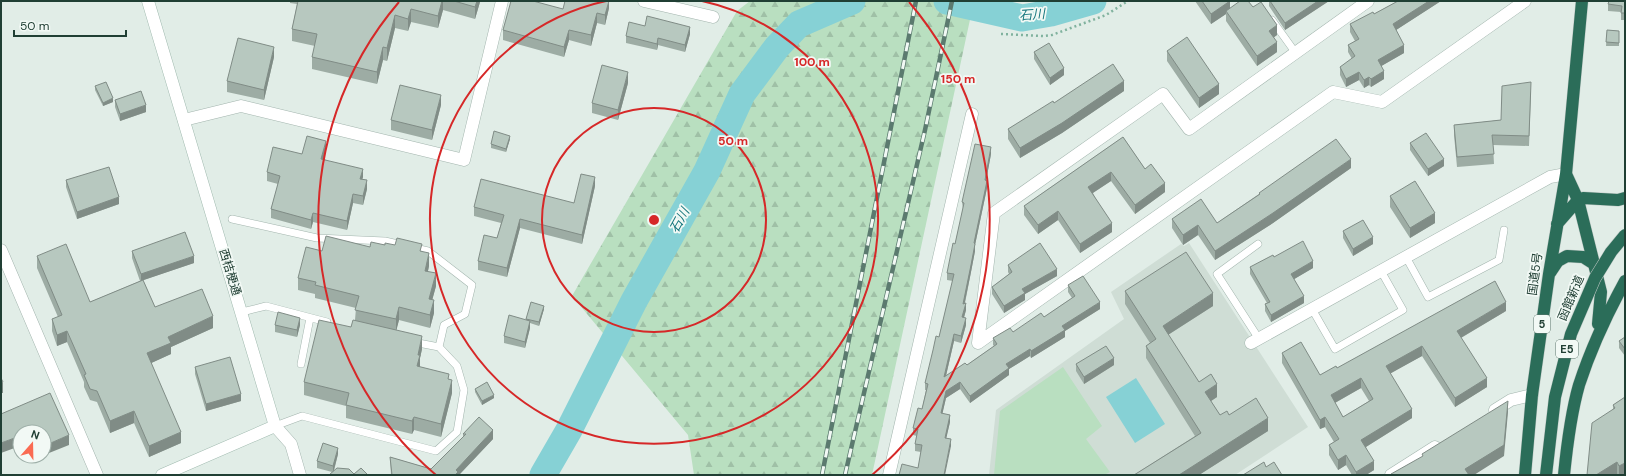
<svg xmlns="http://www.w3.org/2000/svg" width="1626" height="476" font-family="'DM Sans','Noto Sans JP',sans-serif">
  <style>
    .built { fill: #cfddd5 }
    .forest { fill: url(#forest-firs) }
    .pitch { fill: #b9dfc0 }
    .water { fill: #86d1d5 }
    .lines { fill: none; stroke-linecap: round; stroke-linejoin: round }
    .river { stroke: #86d1d5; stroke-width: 27 }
    .lane-casing { stroke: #a3b5ae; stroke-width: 8 }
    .street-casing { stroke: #a3b5ae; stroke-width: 13 }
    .secondary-casing { stroke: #9fb9ae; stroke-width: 13 }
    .highway-casing { stroke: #c1c9c6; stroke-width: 13 }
    .path { stroke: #80b29e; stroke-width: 2.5; stroke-dasharray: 2 3; stroke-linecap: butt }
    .lane { stroke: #fff; stroke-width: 7 }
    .street { stroke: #fff; stroke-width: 12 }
    .secondary { stroke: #fff; stroke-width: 12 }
    .highway { stroke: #2b6d59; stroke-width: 12 }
    .rail-casing { stroke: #5b7a6f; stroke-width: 4.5 }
    .rail { stroke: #f2f9f5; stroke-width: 3; stroke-dasharray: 9; stroke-linecap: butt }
    .highway-bridge-casing { stroke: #c1c9c6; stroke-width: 13; stroke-linecap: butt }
    .highway-bridge { stroke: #2b6d59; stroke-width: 12 }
    .wall { fill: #9daca4; fill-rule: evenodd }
    .shaded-wall { fill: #808c86 }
    .building { fill: #b7c8bf; stroke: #808c86; fill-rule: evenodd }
    .ring { fill: none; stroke: #d62828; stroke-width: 2 }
    .labels { text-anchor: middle; stroke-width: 3.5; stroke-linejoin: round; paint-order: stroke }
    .shield { fill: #f2f9f5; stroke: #5f776e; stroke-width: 1 }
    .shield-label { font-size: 11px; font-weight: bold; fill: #203f34 }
    .street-label { font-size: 12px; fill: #203f34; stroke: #f2f9f5 }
    .water-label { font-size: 13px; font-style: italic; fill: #17777e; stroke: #f2f9f5 }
    .centre { fill: #d62828; stroke: #f2f9f5; stroke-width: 2 }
    .ring-label { font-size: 12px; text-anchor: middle; font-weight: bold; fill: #d62828; stroke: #f2f9f5; stroke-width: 3.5; stroke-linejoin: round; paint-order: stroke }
  </style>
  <defs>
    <pattern id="forest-firs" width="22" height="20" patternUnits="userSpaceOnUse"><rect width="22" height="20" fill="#b9dfc0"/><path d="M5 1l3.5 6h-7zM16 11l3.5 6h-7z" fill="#9fc0a6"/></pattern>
  </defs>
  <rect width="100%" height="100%" fill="#e1ede7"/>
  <!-- built -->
  <path class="built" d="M1189,243l119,184 -73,48h-246l7,-65 128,-91 -13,-27 70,-48 3,2z"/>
  <!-- forest -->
  <path class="forest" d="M750,1h224l-102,474h-178l-6,-40 -116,-139 165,-285z"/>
  <!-- pitch -->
  <path class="pitch" d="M1063,367l39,59 -16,13 24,33 -6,3h-110l6,-64z"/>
  <!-- water -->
  <path class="water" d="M1136,378l29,46 -30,19 -29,-46z"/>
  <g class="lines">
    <!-- river -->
    <path class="river" d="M947,1l75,17 29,-5 42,-12
      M543,475l26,-45 65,-129 73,-130 35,-77 35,-47 22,-23 53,-23"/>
    <!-- lane casing -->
    <g class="lane-casing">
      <path id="lane" d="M1272,20l23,32
        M232,219l85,19 68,3 43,10 44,34 -7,29 -21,11 -5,22 18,19 7,24 -7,42 -21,19 -134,-35 -27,10
        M1258,244l-41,30 42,65
        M1406,257l22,40 71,-37 5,-30
        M1312,309l23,40 68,-39 -22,-39
        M242,312l24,-6 61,16
        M413,342l26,5
        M301,364l9,-46"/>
    </g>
    <!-- street casing -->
    <g class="street-casing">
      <path id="street" d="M644,1l69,16
        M1368,1l-179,128 -26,-35 -169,119 -16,130 355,-251 49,10 143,-101
        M184,120l57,-14 223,54 38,-159
        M1,250l96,225
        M1251,343l299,-166 16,-3
        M1495,410l16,-10 21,-5
        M275,426l16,18 9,31
        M889,475l83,-361
        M1391,475l44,-28"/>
    </g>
    <!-- secondary casing -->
    <g class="secondary-casing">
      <path id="secondary" d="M148,1l127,425 -113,49"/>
    </g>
    <!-- highway casing -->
    <g class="highway-casing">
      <path id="highway" d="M1566,174l12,26 23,92 -3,32
        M1557,224l21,-24 5,-2 35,2 7,-2
        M1550,273l8,-12 9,-5 16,1 11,7
        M1525,475l7,-80 17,-121 17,-100 16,-173
        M1564,475c3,-30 7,-62 15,-90 12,-37 28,-71 46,-104"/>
    </g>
    <!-- path -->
    <path class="path" d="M1001,34l42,2 9,-1 54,-20 22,-14"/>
    <!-- lane -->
    <use href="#lane" class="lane"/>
    <!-- street -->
    <use href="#street" class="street"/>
    <!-- secondary -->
    <use href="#secondary" class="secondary"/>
    <!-- highway -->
    <use href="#highway" class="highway"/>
    <!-- rail casing -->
    <g class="rail-casing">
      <path id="rail" d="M822,475l94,-474
        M845,475l80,-345 27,-129"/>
    </g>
    <!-- rail -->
    <use href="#rail" class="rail"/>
    <!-- highway-bridge casing -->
    <g class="highway-bridge-casing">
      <path id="highway-bridge" d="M1546,475l9,-78 16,-63 24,-56 16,-26 14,-17"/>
    </g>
    <!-- highway-bridge -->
    <use href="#highway-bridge" class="highway-bridge"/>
  </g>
  <!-- wall -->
  <path class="wall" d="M290,1h190v1l-5,17 -32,-9 -5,18 -27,-6 -3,9 -13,-3 -8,33 -4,-1 -6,24 -65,-15v-12l3,-11 -23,-5v-12l5,-25 -7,-1z
    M609,1v7l-4,17 -8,-2 -6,23 -22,-6 -5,17 -61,-17v-10l60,-21z
    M1195,1h35v7l23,-1 24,28 -3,2 3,15 -20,14 -31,-45v-7l-15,10z
    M1269,1h60l-44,29 -16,-24z
    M1398,1h43l-45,29 8,23 -23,13 3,13 -13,8 -2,-2 -5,3 -5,-8 -13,7 -6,-12v-8l12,-8 -4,-7v-7l7,-4 -5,-9v-8l24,-10z
    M1625,1v19h-4v-8l-13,-1v-7z
    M645,26l45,8 -5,18 -27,-7 -1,5 -31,-7v-7z
    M1607,30l12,1v15h-13z
    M1167,51l52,43 -20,14 -32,-47z
    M1034,52l30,23 -14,10 -16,-26z
    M274,57l-10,43 -37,-8v-11z
    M628,83l-10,37 -26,-7v-10z
    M95,86l18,16 -10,4 -8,-16z
    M1124,91l-62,42 -42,25 -12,-19v-10l46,-26z
    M1531,92l-2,54 -36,-1 1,19 -37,3 -3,-32v-10l47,-5z
    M115,100l31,12 -26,9 -5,-14z
    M441,105l-9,35 -41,-10v-10z
    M1123,137l22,32 20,23 -30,22 -24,-33 -18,12 19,39 -32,21 -22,-33 -20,14 -14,-19v-9z
    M510,139l-4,13 -15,-4v-4z
    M1410,143l34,23 -16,10 -18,-26z
    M326,149l-2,10 39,18 -1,2 5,10 -4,16 -10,-2 -6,27 -34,-8 -2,7 -40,-11v-9l7,-25 -11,-3v-9z
    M991,154l-5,26 1,8 -12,57v6l-4,21 -6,31 1,7 -2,8 2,7 -5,18 -7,-2 -8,35 21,-11 27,-19 -1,-1v-7l20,-6 31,-15 28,-19 -4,-6v-7l32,24 -35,22v6l-34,21 -1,-2 -21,13v6l-39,28 -10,-14 -14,9 -4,16 8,8 -4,16 5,8 -33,22 3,-16 -6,-1v-7l2,-8 -4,-1v-7l9,-19 4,-19h-1v-7l14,-46 14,-56 -6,-1v-7l8,-29 8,-35 -1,-7z
    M1351,168l-78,55 -58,37 -17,-25 -15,10 -11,-17v-9l45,4 42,-29v-1z
    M66,180l53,24 -42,15 -11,-32z
    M595,186l-13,58 -62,-16 -13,49 -29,-7v-9l19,-23 4,-15 -27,-7v-9l100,-4z
    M1390,196l45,27 -25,15 -20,-31z
    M1343,231l30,13 -20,12 -10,-18z
    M385,245l37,6 7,15 -1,5 8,15 -4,14 2,13 -4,15 -31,-8 -3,10 26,19 -2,9v9l29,12 3,14 -11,44 -27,-7 -2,4 -66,-16v-12l-42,-11v-13l47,-55 4,-7 1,-12 -41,-10v-4l-17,-4v-12l24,-27 48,-4z
    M132,251l62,12 -51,17 12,27 58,21 -42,19v7l-20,9 30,80 -32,14 -15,-34 -24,10 -13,-31 -7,-2 -6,-13v-5l-17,-40 -10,4 -5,-15v-12l6,-2 -21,-49v-12l53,46 50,-21 -8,-23z
    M1274,257l39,11 -19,11 10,24 -33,19 -6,-11v-7l2,-1 -17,-29v-7z
    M1008,265l49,11 -32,18v6l-21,13 -12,-19v-7l17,-13 -1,-2z
    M1125,291l88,15 -45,29 31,47 18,15 -6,4 9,14h9l39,16 -69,44h-65l61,-39 -49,-78v-12l4,-3 -25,-39z
    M544,309l-5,17 -9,-3v5l-5,20 -21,-5v-7l22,-16v-1z
    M1506,311l-45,27 26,49 -32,20 -33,-51 -32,17 22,45 -46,29 8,23 -8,5h-14l-6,-10 -8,5 -9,-15v-10l5,-3 -9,-15 -5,2 -38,-66v-10l38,22 17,-7zM1361,388l8,13 -26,16 -8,-14z
    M275,325h25l-3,12 -22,-5z
    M1625,337v19l-6,-8v-7z
    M1076,364l38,1 -30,19 -8,-13z
    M195,367l46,34 -35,10 -11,-37z
    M475,389l19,9 -12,7 -7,-13z
    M1625,397v77l-1,1h-6l-1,-1 -2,1h-28l26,-65v-5z
    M463,434l30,5 -34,36h-68l-1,-18 41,12 32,-32z
    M338,454l-4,17 20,3 14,1h-39l3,-3 -15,-4v-7z"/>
  <!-- shaded-wall -->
  <path class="shaded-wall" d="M442,1h1v9l-5,18v-12z
    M477,1h3v1l-5,17v-12z
    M609,1v7l-4,17v-10z
    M1230,1v10h-4v3l-15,10v-10z
    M1318,1h11l-44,29v-7z
    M1429,1h12l-48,31v-8z
    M411,9v13l-3,9v-12z
    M597,13v10l-6,23v-11z
    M395,15v13l-8,33v-13z
    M1277,25v10l-8,6v-10z
    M690,27v7l-5,18v-7z
    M569,30v10l-5,17v-10z
    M658,38v7l-1,5v-6z
    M1277,42v10l-20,14v-10z
    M1404,45v8l-26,15v-8z
    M274,47v10l-10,43v-10z
    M383,47v13l-6,24v-12z
    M1064,68v7l-14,10v-7z
    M1384,71v8l-13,8v-8z
    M628,72v11l-10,37v-10z
    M1359,72v8l-13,7v-8z
    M1369,77v8l-5,3v-8z
    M1124,81v10l-62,42 -42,25v-10z
    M1219,84v10l-20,14v-10z
    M441,95v10l-9,35v-10z
    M113,98v4l-10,4v-3z
    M146,105v7l-26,9v-7z
    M510,136v3l-4,13v-3z
    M326,141v8l-5,18v-8z
    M991,147v7l-6,33v-7z
    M1351,159v9l-78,55 -58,37v-9z
    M1444,159v7l-16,10v-7z
    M363,169v8l-3,10v-8z
    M1111,172v9l-23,15v-9z
    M595,177v9l-13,58v-9z
    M367,180v9l-4,16v-9z
    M987,181v7l-12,57v6l-4,21 -8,39v-7l11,-61z
    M1165,183v9l-30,22v-9z
    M353,194v9l-6,27v-9z
    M119,197v7l-42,15v-7z
    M1058,211v9l-20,14v-9z
    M313,213v9l-2,7v-9z
    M1435,213v10l-25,15v-10z
    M520,219v9l-13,49v-9z
    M1112,223v9l-32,21v-9z
    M1198,225v10l-15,10v-10z
    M1373,237v7l-20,12v-7z
    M429,253v13l-4,18v-13z
    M194,256v7l-53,18v-7z
    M1313,261v7l-22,13v-7z
    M1057,269v7l-32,18v6l-21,13v-7l18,-17z
    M436,273v13l-7,26v-13z
    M1213,293v13l-50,32v-12z
    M1304,296v7l-33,19v-7z
    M434,300v13l-4,15v-13z
    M1100,302v7l-35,22v6l-34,21v-7l31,-25z
    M1506,302v9l-49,29v-9z
    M966,303v7l-4,14v-7z
    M544,306v3l-5,17v-4z
    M399,307v13l-3,12v-13z
    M213,316v12l-42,19v7l-24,11v-12l21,-16z
    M300,318v7l-3,12v-7z
    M966,318v7l-5,18v-7z
    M530,321v7l-5,20v-6z
    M67,331v11l-10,4v-11z
    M954,334v7l-10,43v-7z
    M422,336v13l-2,9v10l-3,11 1,-24z
    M1422,346v10l-36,20v-10z
    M1030,349v7l-21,13v6l-39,28v-7l36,-32z
    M1114,358v7l-30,19v-7z
    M1361,378v10l-30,17v-10z
    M1487,378v9l-32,20v-9z
    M452,380v13l-11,44v-13z
    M3,382v11h-2v-10z
    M960,382v7l-14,9 -5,22v-7l5,-22z
    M1217,384v13l-12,8v-13z
    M241,394v7l-35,10v-7z
    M494,395v3l-12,7v-4z
    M1508,401v11l-4,44 -30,19h-9v-6z
    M1412,409v9l-51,32v-10z
    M134,411v12l-24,10v-12z
    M950,415v7l-5,22v-6z
    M414,417v13l-2,4v-13z
    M1325,417v10l-5,2v-9z
    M1268,418v13l-69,44h-20z
    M493,430v9l-34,36h-4l1,-5z
    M181,432v11l-32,14v-11z
    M69,435v10l-25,10v-9z
    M20,436v10l-19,7v-10z
    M951,439v7l-6,29h-1z
    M338,448v6l-5,19v-7z
    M1346,455v10l-8,5v-10z
    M34,456h9l-9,4z
    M1374,461v9l-8,5h-10v-3z
    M1617,462v12l-2,1h-19z
    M1625,463v11l-1,1h-5v-9z"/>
  <!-- building -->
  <path class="building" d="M298,1h144l-4,15 -27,-7 -3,10 -13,-4 -8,33 -4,-1 -6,25 -65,-15 5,-23 -25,-5z
    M454,1h23l-2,6z
    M511,1h22l30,8 2,-8h44l-4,14 -8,-2 -6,22 -22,-5 -5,17 -61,-17z
    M1202,1h28l-19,13z
    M1240,1h8l5,6 8,-5 16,23 -8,6 8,11 -20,14 -31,-45z
    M1270,1h48l-33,22z
    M1398,1h31l-36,23 11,21 -26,15 6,11 -13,8 -2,-2 -5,3 -5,-8 -13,7 -6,-12 15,-11 -7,-11 11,-6 -9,-15 23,-12 1,2z
    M1609,1h16v12h-4l1,-7 -14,-2z
    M647,16l43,11 -5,18 -27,-7 -1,6 -31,-8 3,-14 16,4z
    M1607,30l12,1v12l-13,-1z
    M1187,37l32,47 -20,14 -32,-47z
    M238,38l36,9 -10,43 -37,-9z
    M1049,43l15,25 -14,10 -16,-26z
    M1113,64l11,17 -62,42 -42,25 -12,-19 45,-28 1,2z
    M602,65l26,7 -10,38 -26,-7z
    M106,82l7,16 -10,5 -8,-17z
    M1531,82l-2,54 -37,-1 2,19 -37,3 -3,-32 47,-5 1,-34z
    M400,85l41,10 -9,35 -41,-10z
    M141,91l5,14 -26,9 -5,-14z
    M494,131l16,5 -4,13 -15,-5z
    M1426,133l18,26 -16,10 -18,-26z
    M307,136l19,5 -5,18 42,10 -3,10 7,1 -4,16 -10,-2 -6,27 -34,-8 -2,7 -40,-11 9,-33 -13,-4 6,-25 29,7z
    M1123,137l22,32 6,-5 14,19 -30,22 -24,-33 -23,15 24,36 -32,21 -22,-33 -20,14 -14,-19z
    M1336,139l15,20 -78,54 -58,38 -17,-26 -15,10 -11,-16 29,-20 16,24 43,-29 -1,-1z
    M975,144l16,3 -6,33 2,1 -13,62 1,1 -4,21 -8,39 3,-1 -4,14 4,1 -5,18 -7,-2 -10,43 21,-14 2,2 30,-21 -4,-6 17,-10 3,4 28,-19 3,4 31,-21 -7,-11 15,-9 17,26 -38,24 3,4 -34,21 -1,-2 -24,15 3,4 -39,28 -10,-14 -14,9 -5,22 9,2 -5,23 6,1 -7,36h-45l3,-11 16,4 4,-23 -7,-1 3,-15 -5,-1 5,-20 4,1 6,-25 -3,-1 8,-33 3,-14 3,1 15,-63 -7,-1 6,-30 2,1 9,-41 -2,-1z
    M109,167l10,30 -42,15 -11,-32z
    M581,174l14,3 -13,58 -62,-16 -13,49 -29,-7 6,-26 13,3 7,-23 -30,-8 7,-28 93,24z
    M1415,181l20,32 -25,15 -20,-32z
    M1363,220l10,17 -20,12 -10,-18z
    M185,232l9,24 -53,18 -9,-23z
    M326,236l44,11 1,-5 14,3v-2l10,2 2,-7 25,6 -2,7 9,2 -4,18 11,2 -7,26 5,1 -4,15 -31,-8 -3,12 -41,-9 4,-14 -44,-11 1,-3 -18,-4 8,-31 16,4z
    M1303,241l10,20 -22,13 13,22 -33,19 -6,-11 5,-2 -20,-35 23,-12 1,2z
    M1040,243l17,26 -35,20 3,4 -21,13 -12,-19 20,-15 -4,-7z
    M66,244l24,58 53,-22 12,27 47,-18 11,27 -45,21 3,6 -24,10 34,79 -32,14 -15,-35 -24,10 -13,-30 -7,-2 -6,-14 2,-1 -19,-43 -10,4 -5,-16 10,-4 -25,-59z
    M1186,252l27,41 -50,33 36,56 12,-8 6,10 -12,8 15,23 7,-4 2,4 27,-17 12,20 -89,57h-45l67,-42 -55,-87 10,-7 -31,-48z
    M1495,281l11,21 -49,29 30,47 -32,20 -33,-52 -36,20 26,43 -51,31 13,21 -18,11 -10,-17 -8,5 -9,-15 10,-6 -14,-22 -5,3 -38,-67 19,-11 19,33 16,-9 1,2zM1361,378l12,21 -30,18 -12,-22z
    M531,302l13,4 -5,16 -13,-3z
    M278,312l22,6 -3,12 -22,-5z
    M509,315l21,6 -5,21 -21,-6z
    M319,320l32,7 2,-7 69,16 -4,19h2l-3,11 32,8 -1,5 4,1 -11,44 -27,-7 -2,4 -66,-16 3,-12 -45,-11z
    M1625,337v12l-6,-8z
    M1106,346l8,12 -30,19 -8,-13z
    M230,357l11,37 -35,10 -11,-37z
    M1,378l2,4 -2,1z
    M487,382l7,13 -12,6 -7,-12z
    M50,393l19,42 -25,11v-14h-24v4l-19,7v-29z
    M1625,397v66l-6,3 -2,-4 -21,13h-9l5,-52 23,-15 -2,-3z
    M1508,401l-4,44 -39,24 4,6h-78v-1l32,-18 -1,-2z
    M479,417l14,13 -37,40 2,2 -3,3h-63l-2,-18 41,12 35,-35h-3z
    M323,443l15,5 -5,18 -16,-5z
    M1264,462l2,5 8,-5 8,13h-39z
    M337,468l12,1 5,5 7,-6 7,7h-39z"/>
  <!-- distance rings -->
  <g class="ring">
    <circle cx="654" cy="220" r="112"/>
    <path d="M702 1A224 224 0 1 1 606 1"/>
    <path d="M436 475A335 335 0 0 1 399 2M909 2A335 335 0 0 1 872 475"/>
  </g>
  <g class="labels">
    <!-- shield labels -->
    <g class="shield">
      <rect x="1534" y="315" width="16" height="18" rx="3"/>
      <rect x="1556" y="340" width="22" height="18" rx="3"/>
    </g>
    <g class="shield-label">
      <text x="1542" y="328">5</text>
      <text x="1567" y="353">E5</text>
    </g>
    <!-- street labels -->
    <g class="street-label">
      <text transform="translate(230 272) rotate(73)" y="4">西桔梗通</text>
      <text transform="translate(1535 274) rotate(-82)" y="4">国道5号</text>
      <text transform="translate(1571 298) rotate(-67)" y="4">函館新道</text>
    </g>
    <!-- water labels -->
    <g class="water-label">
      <text transform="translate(1032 14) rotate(-4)" y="5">石川</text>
      <text transform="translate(679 220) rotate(-61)" y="5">石川</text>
    </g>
  </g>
  <circle cx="654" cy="220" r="6" class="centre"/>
  <g class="ring-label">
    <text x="812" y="66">100 m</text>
    <text x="958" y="83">150 m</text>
    <text x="733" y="145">50 m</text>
  </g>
  <!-- border -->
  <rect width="1626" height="476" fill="none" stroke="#203f34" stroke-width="4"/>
  <!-- north arrow -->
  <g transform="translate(32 444) rotate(20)"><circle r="19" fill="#f2f9f5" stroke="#9eafa8"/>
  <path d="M0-3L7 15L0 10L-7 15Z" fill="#fa6b52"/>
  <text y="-6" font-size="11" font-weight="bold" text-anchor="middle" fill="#203f34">N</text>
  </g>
  <!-- scale -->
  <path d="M14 30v6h112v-6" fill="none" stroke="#203f34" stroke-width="2"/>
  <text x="20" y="30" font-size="12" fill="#203f34" stroke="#f2f9f5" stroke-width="3" paint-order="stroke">50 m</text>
</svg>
